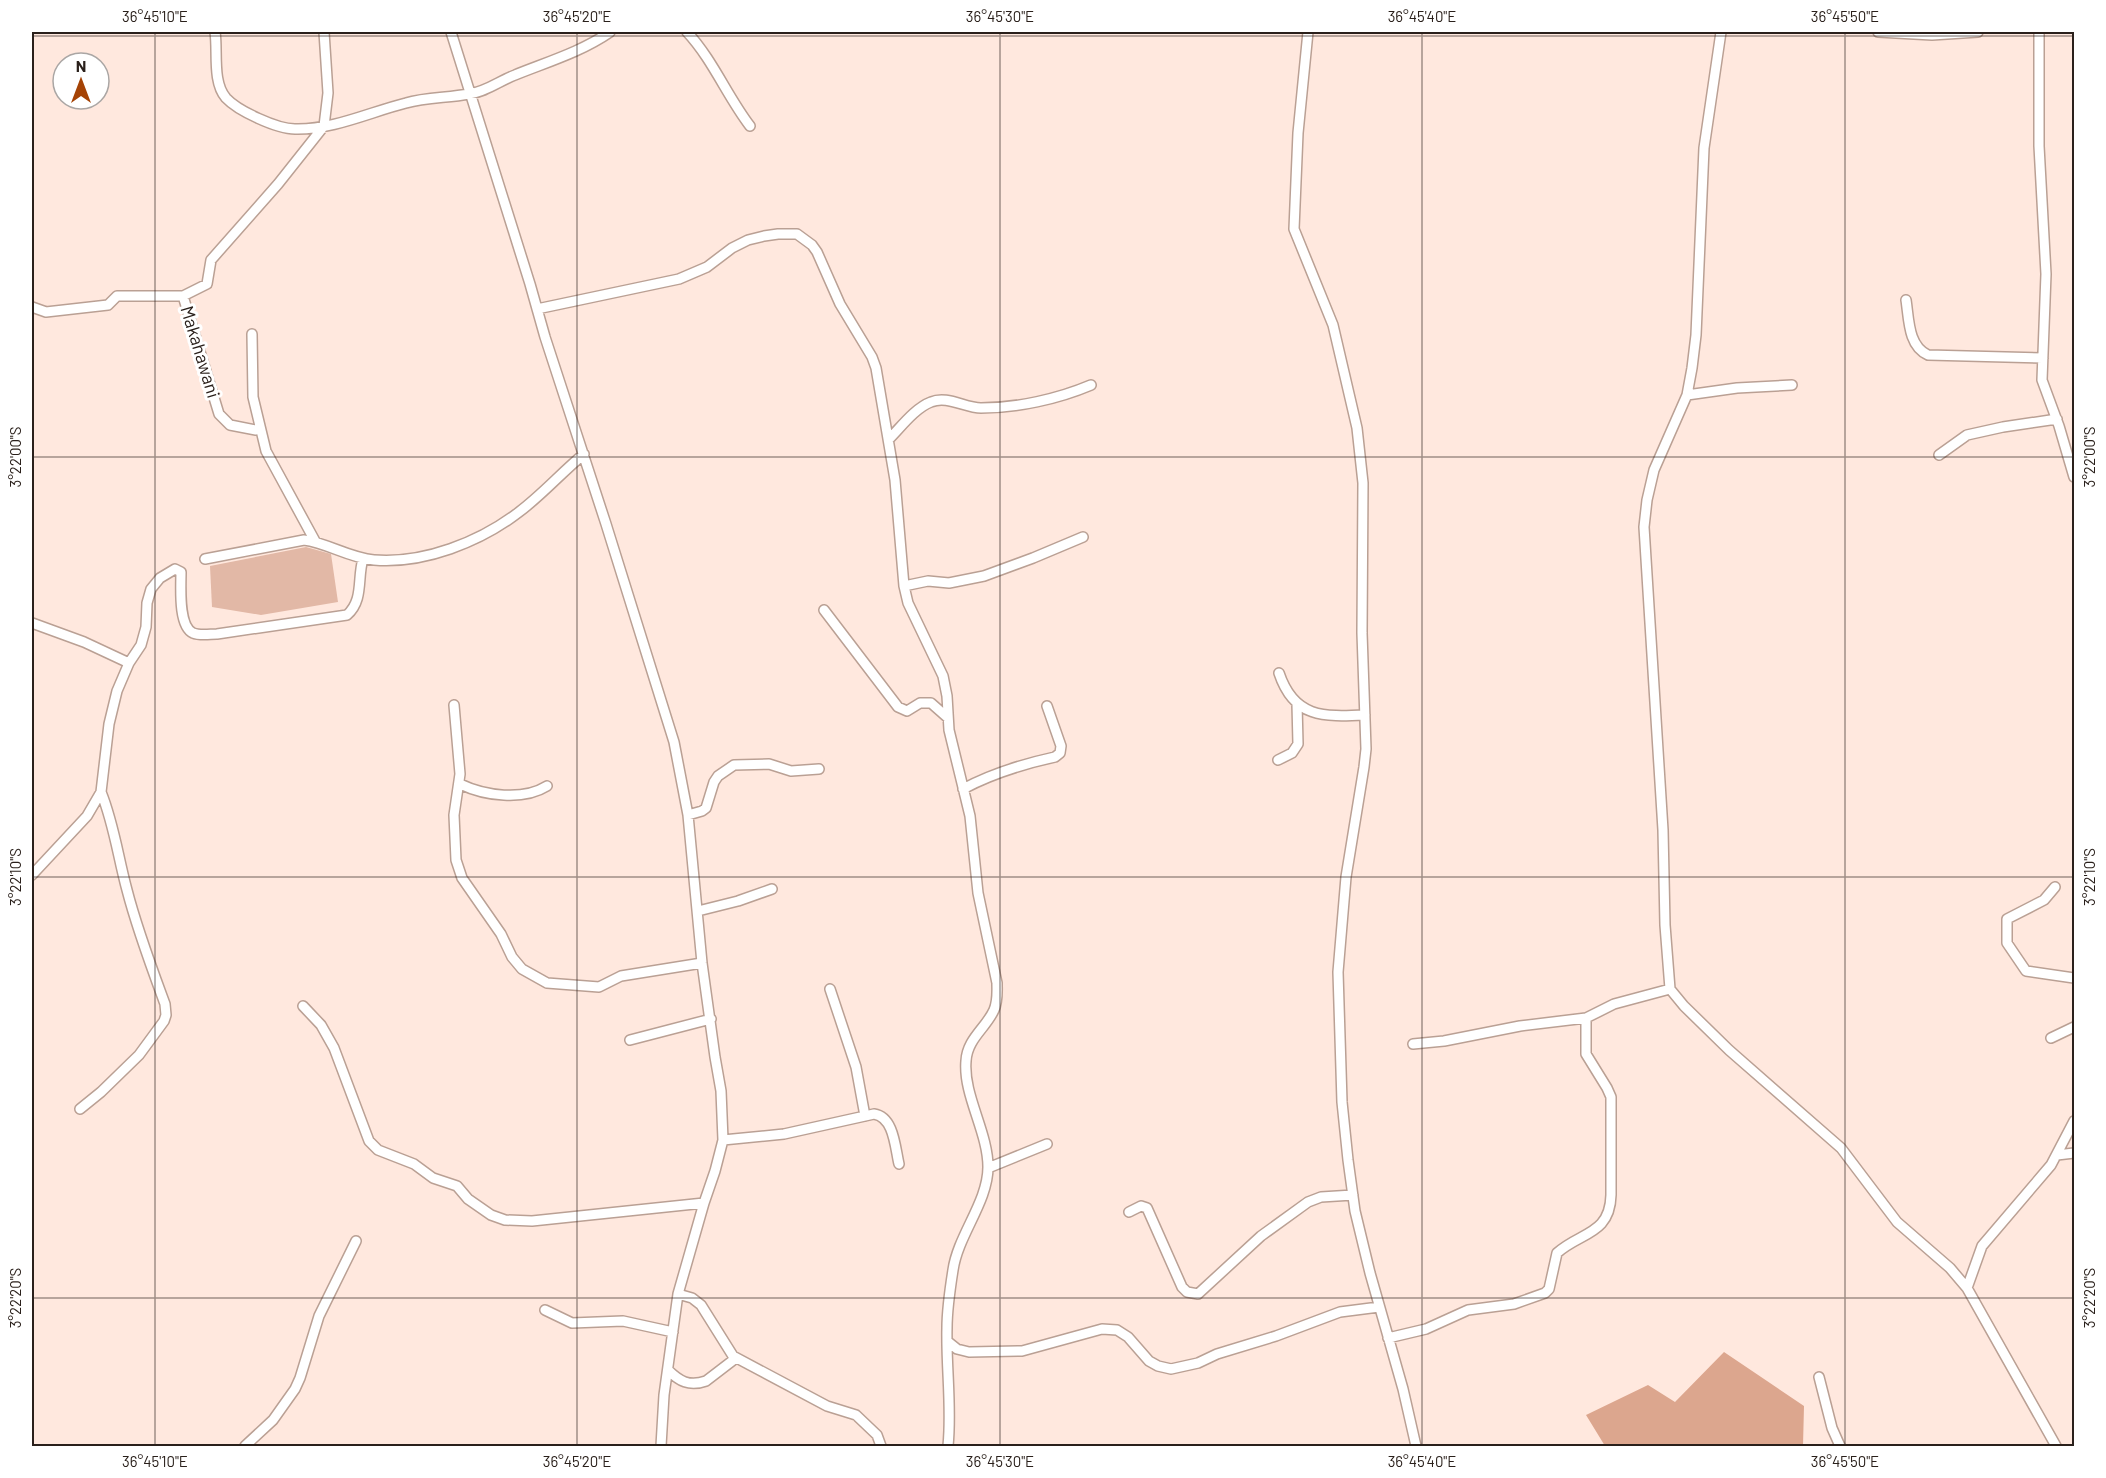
<svg xmlns="http://www.w3.org/2000/svg" width="2106" height="1478" font-family="Barlow,sans-serif">
  <style>
    .green { fill: #e2b8a6 }
    .forest { fill: #dca68e }
    .lines { fill: none; stroke-linecap: round; stroke-linejoin: round }
    .minor-casing { stroke: #baa094; stroke-width: 12 }
    .minor { stroke: #fff; stroke-width: 9 }
    .ticks { fill: none; stroke: #2a201b; stroke-width: 1.5; stroke-opacity: 0.45 }
    .labels { text-anchor: middle; stroke-width: 6; stroke-linejoin: round; paint-order: stroke }
    .street-label { font-size: 18px; fill: #2a201b; stroke: #fff }
    .neatline { fill: none; stroke: #2a201b; stroke-width: 2 }
    .ticks-label { font-size: 15px; text-anchor: middle; fill: #2a201b }
  </style>
  <rect width="100%" height="100%" fill="#ffe8de"/>
  <!-- green -->
  <path class="green" d="M306,547l25,7 7,48 -77,13 -49,-8 -2,-41z"/>
  <!-- forest -->
  <path class="forest" d="M1724,1352l80,54 -1,40h-198l-19,-31 62,-30 27,17z"/>
  <g class="lines">
    <!-- minor casing -->
    <g class="minor-casing">
      <path id="minor" d="M215,32c3,19 -3,50 11,66 12,13 51,31 69,31 38,1 75,-17 111,-26 20,-6 42,-5 63,-9 17,-2 30,-13 46,-19 32,-13 66,-23 95,-43
        M451,32l79,252 15,53 61,187 68,218 14,73 14,148 13,94 6,34 2,49 -8,31 -11,32 -26,91 -14,101 -3,51
        M687,32c26,28 40,64 63,94
        M1308,32l-10,101 -4,96 39,96 24,103 6,55 -1,150 4,116 -2,18 -18,110 -8,95 4,130 6,58 7,51 15,62 33,116 13,57
        M1721,32l-17,116 -8,187 -4,33 -5,27 -33,75 -7,30 -3,27 19,303 2,95 5,64 14,17 45,44 112,98 56,74 53,46 17,20 89,158
        M1878,32l54,3 46,-3
        M2039,32v114l7,128 -4,106 17,46 15,51
        M183,296l24,-12 4,-24 67,-76 46,-58 4,-33 -4,-61
        M1906,300c3,19 2,46 22,55l115,3
        M32,307l14,5 62,-7 9,-9h66l36,118 11,11 26,5
        M537,309l142,-30 28,-12 25,-19 16,-8 16,-4 14,-2h19l15,11 5,7 23,52 32,53 4,11 19,112 9,106 4,17 35,73 4,20 2,34 21,86 8,77 19,90c0,9 1,18 -3,27 -8,18 -27,29 -28,51 -3,34 22,71 22,106 0,35 -30,68 -35,103 -3,19 -6,39 -6,58 -1,40 5,79 1,118
        M252,334l1,63 13,54 49,90
        M1687,395l50,-7 55,-3
        M889,439c12,-12 26,-31 42,-37 16,-7 34,6 50,6 36,0 77,-9 110,-23
        M1939,455l28,-20 36,-8 54,-8
        M205,559l99,-19c24,3 45,18 70,20 50,4 106,-18 145,-48 23,-17 43,-40 65,-58
        M904,586l24,-5 21,2 35,-7 49,-18 50,-21
        M824,610l74,97 9,4 13,-8h11l17,15
        M32,623l52,19 45,21
        M1279,673c15,45 44,44 86,42
        M454,705l6,69 -6,41 2,45 6,18 39,56 11,23 10,12 25,14 52,4 22,-11 81,-13
        M1278,760l14,-7 6,-9 -1,-40
        M460,784c25,12 63,17 87,2
        M963,789c30,-16 60,-25 92,-32l5,-4 1,-7 -14,-40
        M688,815l14,-4 4,-3 8,-26 4,-6 16,-11 35,-1 22,7 28,-2
        M32,875l55,-59 14,-24 8,-68 8,-33 12,-28 12,-18 5,-18 1,-24 4,-14 9,-11 15,-9 6,3c0,15 -3,54 12,61 7,3 17,1 24,1l130,-19c17,-15 10,-37 16,-56
        M2055,887l-11,13 -37,19v24l19,28 48,7
        M698,911l40,-10 34,-12
        M830,989l26,78 9,49
        M303,1006l18,19 13,23 35,93 9,9 36,14 19,14 24,8 11,13 23,16 14,5 27,1 172,-18
        M2051,1038l23,-11
        M630,1040l81,-21
        M1413,1044l31,-3 76,-15 66,-8 28,-14 56,-15
        M80,1109l21,-17 38,-37 25,-34 2,-6 -1,-11c-14,-38 -28,-75 -38,-114 -9,-33 -13,-66 -26,-98
        M723,1140l61,-6 90,-20c20,3 21,33 25,50
        M2057,1155l17,-2
        M988,1168l59,-24
        M1129,1212l12,-6 6,2 35,79 5,5 11,2 63,-58 47,-34 13,-5 32,-2
        M1967,1288l15,-42 69,-81 23,-44
        M678,1294l14,4 9,7 32,51 94,50 29,9 21,20 4,11
        M545,1310l27,13 51,-2 50,11
        M1388,1338l38,-9 42,-19 46,-6 31,-11 4,-4 8,-36c23,-21 53,-18 54,-58v-98l-4,-9 -21,-34v-36
        M947,1341l10,8 12,3 53,-1 80,-22 15,1 11,7 21,24 9,5 13,3 27,-6 19,-9 59,-18 64,-24 39,-5
        M668,1370c11,11 21,17 38,11l30,-23
        M1819,1377l13,51 8,18
        M245,1446l28,-26 22,-31 5,-11 19,-62 37,-75"/>
    </g>
    <!-- minor -->
    <use href="#minor" class="minor"/>
  </g>
  <!-- ticks -->
  <path class="ticks" d="M155,32v1414M577,32v1414M1000,32v1414M1422,32v1414M1845,32v1414M32,36h2042M32,457h2042M32,877h2042M32,1298h2042"/>
  <g class="labels">
    <!-- street labels -->
    <g class="street-label">
      <text transform="translate(200 352) rotate(73)" y="6">Makahawani</text>
    </g>
  </g>
  <!-- border -->
  <rect width="2106" height="1478" fill="none" stroke="#ffffff" stroke-width="66"/>
  <!-- north arrow -->
  <g transform="translate(81 81)"><circle r="28" fill="#ffffff" stroke="#aaa6a4" stroke-width="1.5"/>
  <path d="M0-4.5L10 22L0 15L-10 22Z" fill="#a54305"/>
  <text y="-9" font-size="16" font-weight="bold" text-anchor="middle" fill="#2a201b">N</text>
  </g>
  <rect x="33" y="33" width="2040" height="1412" class="neatline"/>
  <g class="ticks-label">
    <text x="155" y="22">36°45'10"E</text>
    <text x="577" y="22">36°45'20"E</text>
    <text x="1000" y="22">36°45'30"E</text>
    <text x="1422" y="22">36°45'40"E</text>
    <text x="1845" y="22">36°45'50"E</text>
    <text transform="translate(16 457) rotate(-90)" y="5">3°22'00"S</text>
    <text transform="translate(2090 457) rotate(-90)" y="5">3°22'00"S</text>
    <text transform="translate(16 877) rotate(-90)" y="5">3°22'10"S</text>
    <text transform="translate(2090 877) rotate(-90)" y="5">3°22'10"S</text>
    <text transform="translate(16 1298) rotate(-90)" y="5">3°22'20"S</text>
    <text transform="translate(2090 1298) rotate(-90)" y="5">3°22'20"S</text>
    <text x="155" y="1467">36°45'10"E</text>
    <text x="577" y="1467">36°45'20"E</text>
    <text x="1000" y="1467">36°45'30"E</text>
    <text x="1422" y="1467">36°45'40"E</text>
    <text x="1845" y="1467">36°45'50"E</text>
  </g>
</svg>
